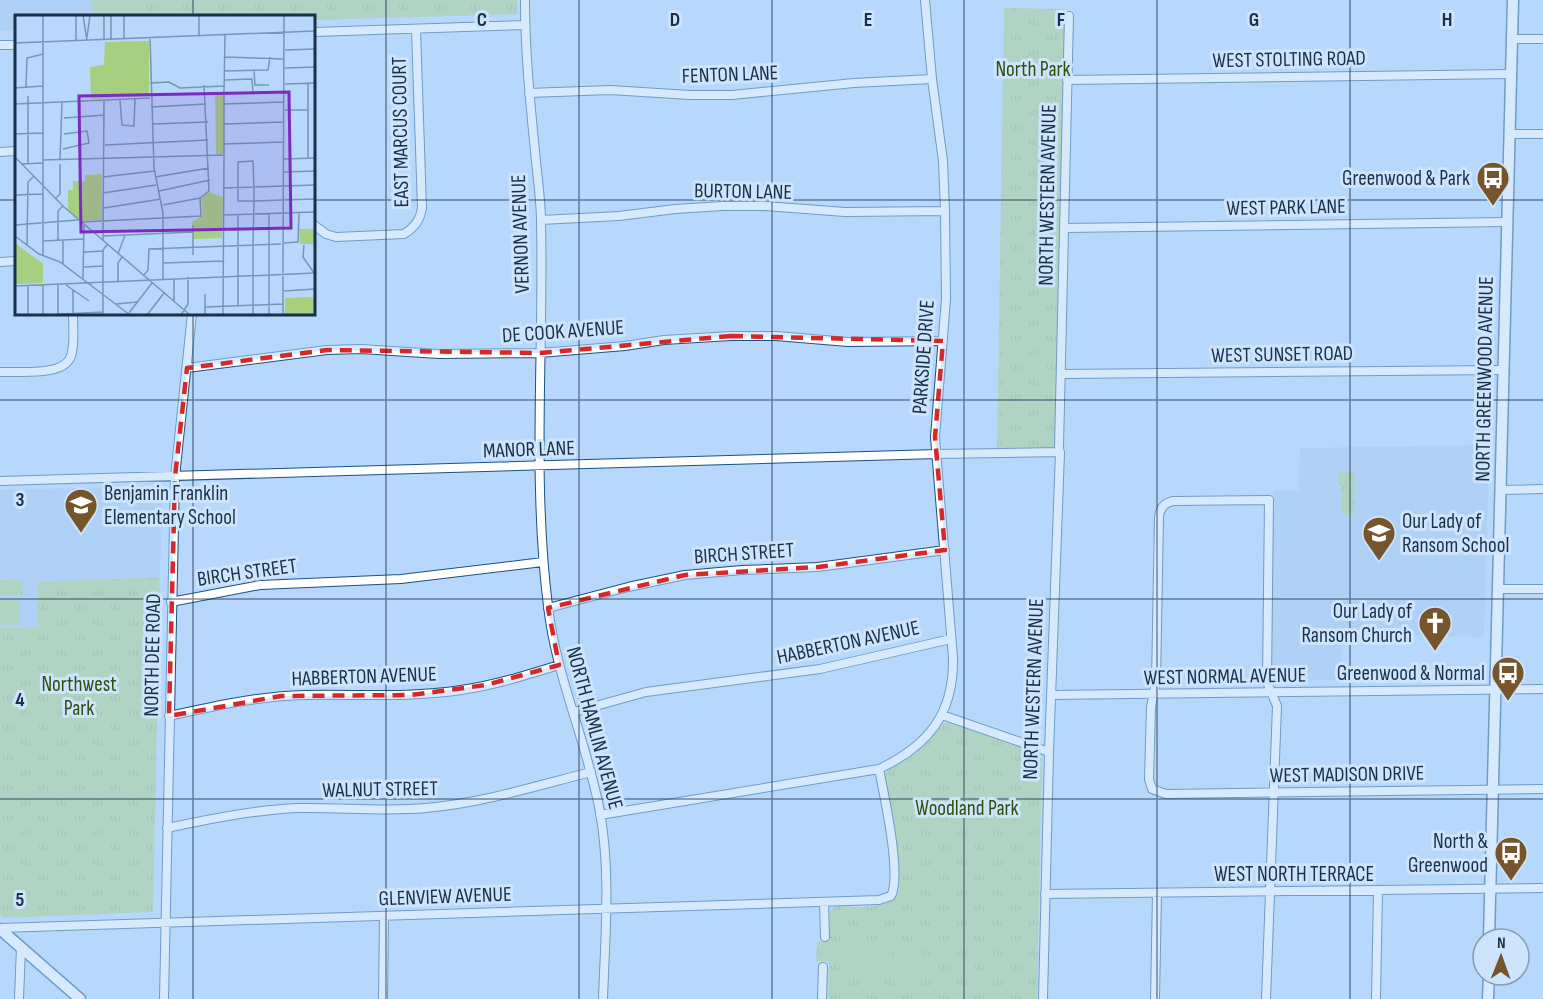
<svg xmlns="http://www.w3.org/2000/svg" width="1543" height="999" font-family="'Sofia Sans Condensed',sans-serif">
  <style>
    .built { fill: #a4c7ed }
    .grass { fill: url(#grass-tufts) }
    .pitch { fill: #a6cf80 }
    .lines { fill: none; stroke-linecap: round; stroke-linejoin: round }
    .minor-casing { stroke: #1c5184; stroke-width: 10 }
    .major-casing { stroke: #1c5184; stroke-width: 13 }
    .minor { stroke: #fff; stroke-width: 8 }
    .major { stroke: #fff; stroke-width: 10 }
    .marked { fill: none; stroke: #d62828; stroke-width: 4.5; stroke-dasharray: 12 8; stroke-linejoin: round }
    .grid { fill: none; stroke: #1a3048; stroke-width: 1.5; stroke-opacity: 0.55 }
    .labels { text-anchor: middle; stroke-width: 6; stroke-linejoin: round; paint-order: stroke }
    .street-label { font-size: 21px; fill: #1a3048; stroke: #cee4fc }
    .park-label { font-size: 21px; fill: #314e0c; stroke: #cee4fc }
    .poi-label { font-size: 21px; fill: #1a3048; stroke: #cee4fc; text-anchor: end }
    .inset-road { fill: none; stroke: #7895b4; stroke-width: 1.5 }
    .view { fill: #7b2cbf; fill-opacity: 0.15; stroke: #7b2cbf; stroke-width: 3 }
    .inset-edge { fill: none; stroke: #1a3048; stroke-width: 3 }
    .grid-label { font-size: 20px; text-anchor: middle; font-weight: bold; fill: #1a3048; stroke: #cee4fc; stroke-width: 6; stroke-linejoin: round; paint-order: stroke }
  </style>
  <defs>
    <pattern id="grass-tufts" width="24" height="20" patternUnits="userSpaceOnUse" patternTransform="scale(1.5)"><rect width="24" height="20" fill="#a6cf80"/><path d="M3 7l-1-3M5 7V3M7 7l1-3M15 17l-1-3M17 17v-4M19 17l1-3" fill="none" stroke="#8eb270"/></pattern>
  </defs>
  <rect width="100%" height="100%" fill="#b7d8fc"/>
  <!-- built -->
  <path class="built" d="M0,0h517v14l-203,6v-4h-298v14l-16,1z
    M1489,445l-5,192 -142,-3 -1,46 -65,1 -7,-8 4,-182h26l1,-43z
    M163,486l-3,91 -123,5 1,45 -38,1v-138z"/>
  <!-- grass -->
  <path class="grass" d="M91,0h426v14l-203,6v-4h-222z
    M1004,8l61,1 -9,439 -59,1z
    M1339,472l16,1 -1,42 -13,-1 1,-29h-4z
    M160,577l-7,335 -149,6 -4,-4v-286l38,-1 -1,-45z
    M0,580h22l1,15 -23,1z
    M944,723h6l85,29 7,7 -5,240h-209l1,-38h-13l1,-19h12l1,-31 6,-5c19,0 57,7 63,-17l-4,-60 -11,-50 2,-7 31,-19z"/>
  <!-- pitch -->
  <path class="pitch" d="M94,0h55l-20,10 -34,3z
    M19,599l1,26h-20v-25z
    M859,941l1,37 -12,1 -1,-37z
    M907,945l1,27h-12l-1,-26z
    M910,945h12l1,26h-12z
    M877,946v26l-12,1 -1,-26z
    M880,946h12l1,26 -12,1z"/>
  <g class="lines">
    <!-- minor casing -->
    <g class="minor-casing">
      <path id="minor" d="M525,0c0,51 5,101 10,151 2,24 6,48 6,71 3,128 -9,256 7,384 8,71 39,136 52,206 11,61 5,126 3,187
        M314,32l211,-7
        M1512,39h31
        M0,45h16
        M1067,80l444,-6
        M529,93l81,-3 80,5h42l122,-12 78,-4
        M1509,134h34
        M0,152l16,-1
        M541,220l78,-4 56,-7 47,-3h43l80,6 100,-1
        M314,225l12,9 10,3 68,-3c11,-7 16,-14 18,-26l-6,-178
        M1065,228l442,-6
        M0,262l16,-1
        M187,368l140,-18 34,-1 78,5 101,-1 85,-7 39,-6 67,-4h45l72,6 95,-1
        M0,372c18,-1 64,5 71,-16 4,-12 2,-29 2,-42
        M1061,374l442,-4
        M1059,447l10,-431
        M0,481l937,-27 123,-2 -11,300 -6,247
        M1500,490l43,-1
        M1498,589h45
        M171,602l89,-17 141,-6 142,-17
        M548,608l80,-21 57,-12 57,-5 76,-3 127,-17
        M1051,695l492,-6
        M574,712l72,-20 174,-23 131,-30
        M942,715l107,37
        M169,716c45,-10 90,-20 136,-21 53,-1 104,3 156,-5 34,-5 66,-15 98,-25
        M600,815l279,-46c49,-23 75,-55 74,-111l-18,-221 11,-138 -1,-88 -2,-50 -11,-82 -7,-79
        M167,828c43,-9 87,-18 131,-20 42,-1 85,4 128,0 56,-5 110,-22 165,-36
        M1045,894l498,-6
        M824,902l1,35
        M0,928l879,-28 12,-4c11,-21 -7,-101 -12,-127
        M19,999l2,-52
        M164,999l11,-522 17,-163
        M383,999l1,-83
        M822,999l1,-32
        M1155,999l2,-106
        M1266,999l11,-293 -10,-24 2,-182 -96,1c-9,2 -13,7 -14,16l-3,165 -5,25 -2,72 3,10 14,5 377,-5
        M1376,999l2,-108"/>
    </g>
    <!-- major casing -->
    <g class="major-casing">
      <path id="major" d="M0,929l80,70
        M1489,939l24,-939
        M1488,999l1,-24"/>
    </g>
    <!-- minor -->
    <use href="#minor" class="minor"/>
    <!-- major -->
    <use href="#major" class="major"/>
  </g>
  <!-- marked area -->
  <path d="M0 0H1543V999H0ZM731,336l212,5 -8,96 10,113 -127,17 -133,8 -137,33 11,57 -73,20 -75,10 -130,1 -112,20 6,-239 12,-109 140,-18 213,3z" fill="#b7d8fc" fill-opacity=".55" fill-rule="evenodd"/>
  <path class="marked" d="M731,336l212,5 -8,96 10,113 -127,17 -133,8 -137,33 11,57 -73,20 -75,10 -130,1 -112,20 6,-239 12,-109 140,-18 213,3z"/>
  <!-- grid -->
  <path class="grid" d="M193,0v16M386,0v999M579,0v999M772,0v999M964,0v999M1157,0v999M1350,0v999M0,200h16M314,200h1229M193,314v685M0,400h1543M0,599h1543M0,799h1543"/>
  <!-- icons -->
  <defs>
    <g id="bus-pin" transform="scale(1.725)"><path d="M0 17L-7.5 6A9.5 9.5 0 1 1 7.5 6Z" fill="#76552c" stroke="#cee4fc"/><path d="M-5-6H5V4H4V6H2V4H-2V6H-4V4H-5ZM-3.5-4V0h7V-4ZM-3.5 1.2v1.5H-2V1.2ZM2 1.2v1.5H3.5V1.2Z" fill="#fff"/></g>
    <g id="school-pin" transform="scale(1.725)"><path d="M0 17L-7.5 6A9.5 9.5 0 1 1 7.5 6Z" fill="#76552c" stroke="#cee4fc"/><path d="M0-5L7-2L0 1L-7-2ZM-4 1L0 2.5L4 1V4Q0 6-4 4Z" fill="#fff"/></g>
    <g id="church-pin" transform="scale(1.725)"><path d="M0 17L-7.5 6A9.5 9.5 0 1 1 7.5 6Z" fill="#76552c" stroke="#cee4fc"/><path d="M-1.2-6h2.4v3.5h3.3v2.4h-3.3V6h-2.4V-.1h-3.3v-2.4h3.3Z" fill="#fff"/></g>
  </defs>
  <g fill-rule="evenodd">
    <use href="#bus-pin" x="1493" y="178"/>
    <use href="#school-pin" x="81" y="505"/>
    <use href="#school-pin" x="1379" y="533"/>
    <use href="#church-pin" x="1435" y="623"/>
    <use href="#bus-pin" x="1508" y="673"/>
    <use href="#bus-pin" x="1511" y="853"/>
  </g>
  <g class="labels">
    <!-- street labels -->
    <g class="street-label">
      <text transform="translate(1289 59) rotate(-1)" y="7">WEST STOLTING ROAD</text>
      <text transform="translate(730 74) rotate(-2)" y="7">FENTON LANE</text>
      <text transform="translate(400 132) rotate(-91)" y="7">EAST MARCUS COURT</text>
      <text transform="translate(743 191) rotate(1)" y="7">BURTON LANE</text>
      <text transform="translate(1047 195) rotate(-89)" y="7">NORTH WESTERN AVENUE</text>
      <text transform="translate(1286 207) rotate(-1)" y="7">WEST PARK LANE</text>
      <text transform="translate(520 234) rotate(-92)" y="7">VERNON AVENUE</text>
      <text transform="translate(563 331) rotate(-4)" y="7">DE COOK AVENUE</text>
      <text transform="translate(1282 354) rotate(-1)" y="7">WEST SUNSET ROAD</text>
      <text transform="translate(923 357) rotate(-86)" y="7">PARKSIDE DRIVE</text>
      <text transform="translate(1484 379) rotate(-89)" y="7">NORTH GREENWOOD AVENUE</text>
      <text transform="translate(529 449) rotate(-2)" y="7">MANOR LANE</text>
      <text transform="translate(744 553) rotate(-4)" y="7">BIRCH STREET</text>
      <text transform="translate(247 572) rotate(-8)" y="7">BIRCH STREET</text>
      <text transform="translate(848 642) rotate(-12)" y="7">HABBERTON AVENUE</text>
      <text transform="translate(152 655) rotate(-89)" y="7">NORTH DEE ROAD</text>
      <text transform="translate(364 676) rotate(-2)" y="7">HABBERTON AVENUE</text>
      <text transform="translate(1225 676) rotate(-1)" y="7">WEST NORMAL AVENUE</text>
      <text transform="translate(1033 689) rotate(-88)" y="7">NORTH WESTERN AVENUE</text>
      <text transform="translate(595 728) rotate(75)" y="7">NORTH HAMLIN AVENUE</text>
      <text transform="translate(1347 774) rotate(-1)" y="7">WEST MADISON DRIVE</text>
      <text transform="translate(380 789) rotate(-1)" y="7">WALNUT STREET</text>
      <text x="1294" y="881">WEST NORTH TERRACE</text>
      <text transform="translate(445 896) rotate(-2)" y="7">GLENVIEW AVENUE</text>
    </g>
    <!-- park labels -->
    <g class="park-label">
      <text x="1033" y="76">North Park</text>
      <text x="79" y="691">Northwest<tspan x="79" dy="24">Park</tspan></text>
      <text x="967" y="815">Woodland Park</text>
    </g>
    <!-- poi labels -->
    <g class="poi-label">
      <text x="1470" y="185">Greenwood &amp; Park</text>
      <text x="104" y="500" text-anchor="start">Benjamin Franklin<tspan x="104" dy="24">Elementary School</tspan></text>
      <text x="1402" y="528" text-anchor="start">Our Lady of<tspan x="1402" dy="24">Ransom School</tspan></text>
      <text x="1412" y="618">Our Lady of<tspan x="1412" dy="24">Ransom Church</tspan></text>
      <text x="1485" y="680">Greenwood &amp; Normal</text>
      <text x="1488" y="848">North &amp;<tspan x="1488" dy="24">Greenwood</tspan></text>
    </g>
  </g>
  <!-- overview -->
  <g transform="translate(15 15)">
    <rect width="300" height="300" fill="#b7d8fc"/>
    <path d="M134,26v55l-58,3 -1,-32 14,-2 1,-23zM200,79h9v60h-8zM87,159v46l-21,1 -13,-12v-19h5v-9h12v-6zM194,177l14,5 -1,41 -28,1 -2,-17 11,-7 -2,-16zM284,214h16v15h-15zM0,228l28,21v19l-28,1zM300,282v18h-30v-17z" fill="#a6cf80"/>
    <path d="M115,27l1,4 13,4 2,12h-14l-1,-12 -7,1 -1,8 -17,-1v-14zM108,47l4,5v19l-7,2 -5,-3v-21zM98,70v8l-22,4 1,-12z" fill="#a6cf80"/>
    <path class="inset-road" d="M68,0l4,26M96,0v24M184,0v20M61,1v24M72,22l3,-22M135,22l4,131 9,45v66M109,23v-23M89,24v-24M0,28l300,-12M270,35l30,-1M209,42l59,2M270,53l30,-1M239,55l1,15h14M209,56l44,-1 2,-13M209,65l28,-1 1,13M135,68l19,-1 11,6 44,-2M270,69l30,-1M189,70l5,106M11,72l1,-29 16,-4M0,73l28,-2M209,78l1,-58M105,85l2,25 12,1 1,-27M0,89l135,-6M209,89l59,-2M136,92l55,-3M270,95h23M49,103l41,-3M138,109l55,-2M209,109l59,-2M0,119l28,-1M209,129l59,-2M90,130l103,-5M48,134l26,-6 -2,-12 -23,3M209,139v-59M0,142l48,49 127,109M293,143v-74M45,144l2,-57M269,144l31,-1M28,145l181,-5 -1,160M6,149l22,-1M13,149v-68M269,157l31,-1M88,162l51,-6M140,162l54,-9M208,173l92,-3M144,176l51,-11M88,178l53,-8M0,180l28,-1M41,183l4,-4v-30M148,190l37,-7 9,-7M89,193l57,-9M254,199v101M208,200l92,-3M67,207l119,-6 -1,-18M0,210l63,-5M0,221l24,18 21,8 70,53M88,221l90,-4M43,225v-29l5,-5M88,225l1,-140M28,226l40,-2M269,228l14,-1 1,-29M12,230l1,-63 5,-5M289,230l-1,12 11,16M69,237l19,-1M103,239l7,-19M178,240v-30M28,241v-241M148,248l60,-2M48,249v-24M69,252l19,-1M268,258l1,-258M129,260l4,-5 1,-21 132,-5M68,264l1,-54M103,266v-18l4,-6M88,267v-32l4,-5M51,270l23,16M0,271l300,-13M13,271v29M269,276l31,-2M190,279v21M159,286v-22M101,289l21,-2M223,291v-92M191,292l77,-3M114,298l23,-30M28,300l60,-3M28,300v-31M43,300v-31M58,300v-25M88,300v-33M132,300l17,-22M166,300l7,-11v-27M238,300v-70l1,-44v-12l-1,-28 -15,1v39h16l28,-1 33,-1M268,300v-41"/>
    <path class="view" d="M274,77l2,136 -210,4 -2,-136z"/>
    <rect width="300" height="300" class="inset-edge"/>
  </g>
  <g class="grid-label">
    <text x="482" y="26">C</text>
    <text x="675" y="26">D</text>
    <text x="868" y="26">E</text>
    <text x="1061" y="26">F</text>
    <text x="1254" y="26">G</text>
    <text x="1447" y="26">H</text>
    <text x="20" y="506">3</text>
    <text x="20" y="706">4</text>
    <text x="20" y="906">5</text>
  </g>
  <!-- north arrow -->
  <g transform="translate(1501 957) rotate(1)"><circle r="28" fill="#cee4fc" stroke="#869cb4" stroke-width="1.5"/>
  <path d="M0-4.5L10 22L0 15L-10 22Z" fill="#76552c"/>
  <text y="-9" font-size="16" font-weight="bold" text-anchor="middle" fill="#1a3048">N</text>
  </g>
</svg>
